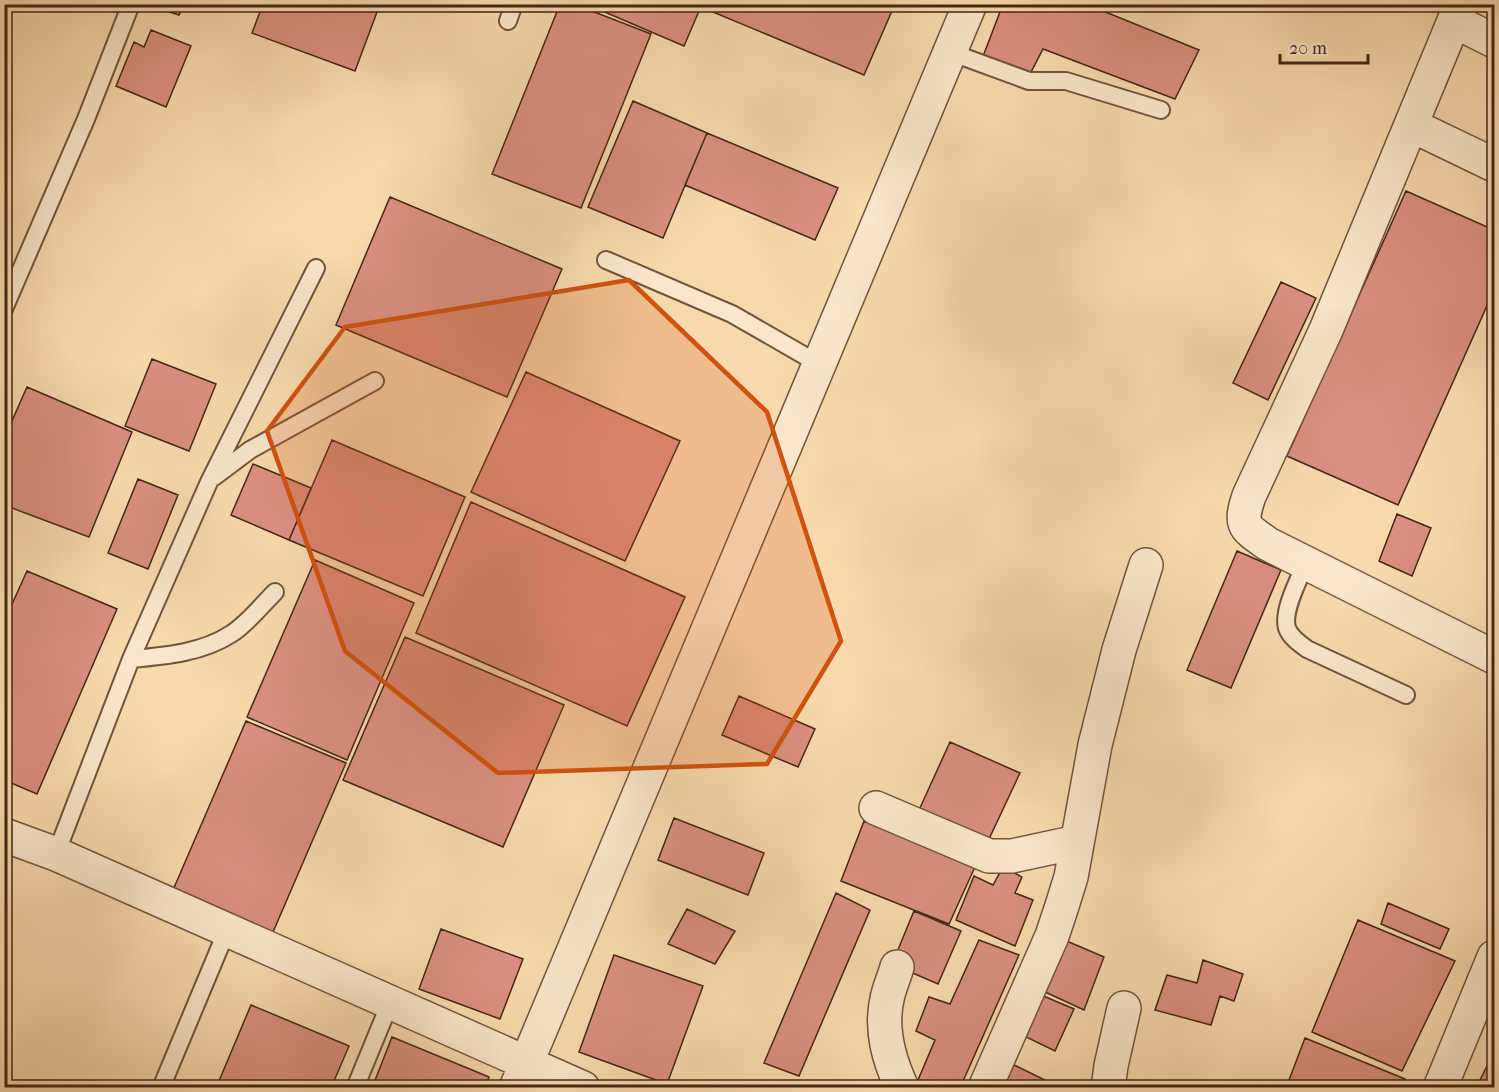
<svg xmlns="http://www.w3.org/2000/svg" width="1499" height="1092" font-family="'IM FELL French Canon',serif">
  <style>
    .building { fill: #da8f80; stroke: #442717; stroke-width: 1.5 }
    .lines { fill: none; stroke-linecap: round; stroke-linejoin: round }
    .lane-casing { stroke: #71543c; stroke-width: 20 }
    .street-casing { stroke: #71543c; stroke-width: 36 }
    .lane { stroke: #fae6ca; stroke-width: 16 }
    .street { stroke: #fae6ca; stroke-width: 33 }
    .marked { fill: #cf520e; fill-opacity: 0.2; stroke: #cf520e; stroke-width: 4.5; stroke-linejoin: round }
  </style>
  <rect width="100%" height="100%" fill="#f8d9ad"/>
  <filter id="stains"><feTurbulence type="fractalNoise" baseFrequency=".00333" numOctaves="4"/><feColorMatrix values="0 0 0 0 .2 0 0 0 0 .09 0 0 0 0 .02 0 0 0 .5 -.17"/></filter>
  <radialGradient id="worn" r=".72"><stop offset=".6" stop-color="#630" stop-opacity="0"/><stop offset="1" stop-color="#630" stop-opacity=".3"/></radialGradient>
  <!-- building -->
  <path class="building" d="M145,4h39l-5,11z
    M263,4h117l-25,67 -103,-38z
    M560,4h14l77,30 -70,174 -89,-34z
    M586,4h116l-18,42z
    M708,4h187l-31,71 -158,-66z
    M1003,4h83l113,46 -24,49 -132,-50 -14,27 -47,-17z
    M151,30l40,16 -25,61 -50,-21 18,-44 10,5z
    M633,101l74,32 -44,105 -75,-31z
    M707,133l131,55 -23,52 -130,-55z
    M1406,191l88,39v60l-96,215 -111,-49z
    M390,197l172,72 -55,128 -171,-72z
    M1281,282l35,16 -48,102 -35,-17z
    M152,359l64,25 -27,67 -64,-25z
    M526,372l154,69 -55,120 -154,-69z
    M27,387l105,45 -43,105 -85,-32v-66z
    M332,440l133,57 -42,99 -134,-56z
    M253,464l58,24 -22,52 -58,-25z
    M138,479l40,16 -30,74 -40,-16z
    M471,502l214,95 -58,129 -211,-93z
    M1397,514l34,14 -19,48 -33,-15z
    M1237,551l44,19 -50,118 -44,-18z
    M315,560l99,43 -67,157 -100,-43z
    M27,571l90,38 -80,185 -33,-14v-158z
    M405,637l159,68 -61,142 -160,-67z
    M739,696l76,33 -17,38 -76,-32z
    M246,721l100,42 -73,169 -100,-42z
    M950,742l70,31 -31,66 -70,-29z
    M674,818l90,35 -16,42 -90,-35z
    M864,821l111,46 -26,57 -108,-43z
    M1003,867l19,10 -7,16 18,7 -18,46 -59,-26 18,-44 19,9z
    M836,893l34,17 -71,166 -35,-13z
    M1388,903l61,26 -9,20 -59,-25z
    M687,909l48,22 -20,33 -47,-20z
    M914,911l47,20 -23,53 -46,-20z
    M1358,920l97,41 -53,110 -90,-39z
    M441,929l82,30 -23,60 -81,-30z
    M1062,939l42,18 -20,53 -41,-19z
    M979,940l40,15 -59,133 -45,-1 20,-47 -19,-9 13,-34 21,7z
    M614,955l89,31 -36,98 -88,-32z
    M1203,960l40,14 -9,27 -14,-5 -9,29 -56,-15 12,-35 30,8z
    M1041,995l33,14 -19,42 -33,-16z
    M251,1005l98,41 -18,42h-115z
    M392,1037l97,40 -4,11h-113z
    M1305,1038l100,41 -4,9h-115z
    M1012,1064l49,24h-59z
    M1487,1066l7,4v18h-18z"/>
  <g class="lines">
    <!-- lane casing -->
    <g class="lane-casing">
      <path id="lane" d="M508,21l6,-17
        M950,52l79,29h37l95,29
        M606,260l126,54 87,50
        M4,309l82,-190 45,-115
        M214,477l36,-27 125,-69
        M1306,563c-7,16 -24,48 -19,65 3,9 13,16 20,21l99,46
        M131,659c33,-3 71,-6 100,-25 16,-10 30,-28 44,-42
        M56,854l75,-195 78,-177 107,-214
        M161,1088l66,-158
        M355,1088l35,-85"/>
    </g>
    <!-- street casing -->
    <g class="street-casing">
      <path id="street" d="M1461,4l-135,326 -77,166c-10,30 -5,31 19,48l226,113
        M1454,21l40,20
        M1411,125l83,40
        M876,808l113,48h23l65,-14
        M4,835l52,19 527,234
        M897,967c-3,11 -8,21 -10,32 -7,31 2,61 15,89
        M516,1088l454,-1084
        M985,1088l67,-152 10,-30 9,-29 24,-132 24,-95 27,-85
        M1108,1088l3,-22 13,-58
        M1440,1088l54,-131"/>
    </g>
    <!-- lane -->
    <use href="#lane" class="lane"/>
    <!-- street -->
    <use href="#street" class="street"/>
  </g>
  <!-- marked area -->
  <path class="marked" d="M629,280l138,132 74,229 -74,123 -269,9 -153,-122 -78,-220 78,-104z"/>
  <!-- margin -->
  <rect width="1499" height="1092" fill="none" stroke="#f8d9ad" stroke-width="24"/>
  <rect x="6" y="6" width="1487" height="1080" fill="none" stroke="#442717" stroke-width="3"/>
  <rect x="12" y="12" width="1475" height="1068" fill="none" stroke="#442717" stroke-width="1.5"/>
  <!-- scale -->
  <path d="M1280 54v9h88v-9" fill="none" stroke="#442717" stroke-width="3"/>
  <text x="1289" y="54" font-size="18" fill="#442717" stroke="#fae6ca" stroke-width="4.5" paint-order="stroke">20 m</text>
  <rect width="100%" height="100%" filter="url(#stains)"/>
  <rect width="100%" height="100%" fill="url(#worn)"/>
</svg>
